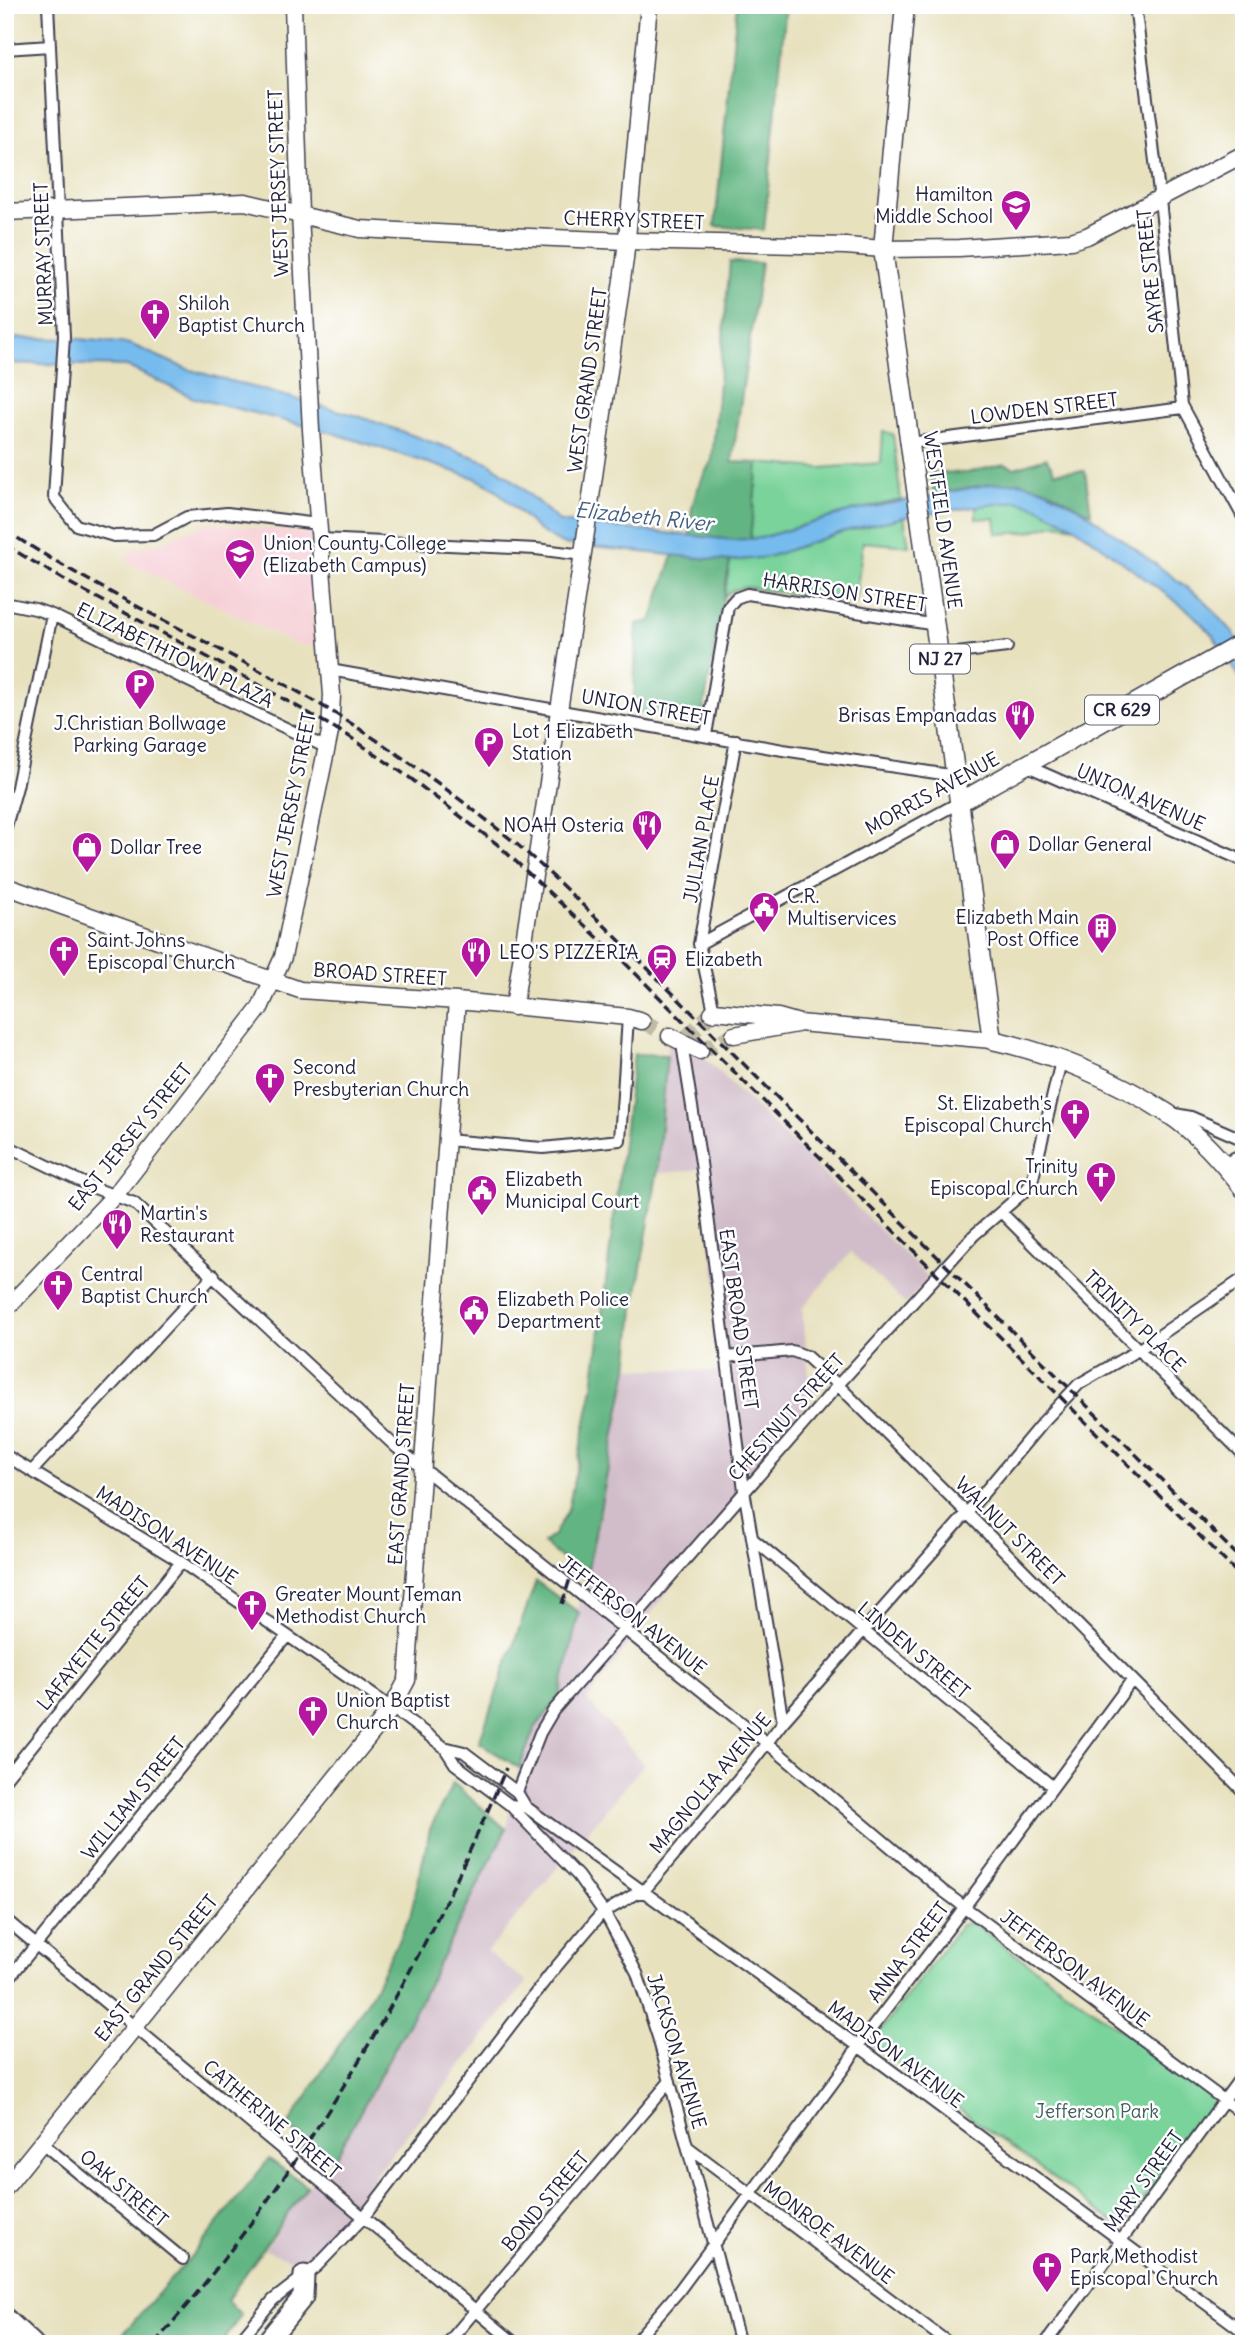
<svg xmlns="http://www.w3.org/2000/svg" width="1249" height="2349" font-family="Delius,sans-serif">
  <style>
    .built { fill: #f6cfd6 }
    .industrial { fill: #d1bdc9 }
    .green { fill: #79d39a; stroke: #4e7a6a; stroke-width: 2 }
    .forest { fill: #62b582; stroke: #426c5e; stroke-width: 2 }
    .water { fill: #76bbed; stroke: #4c6e94; stroke-width: 2 }
    .lines { fill: none; stroke-linecap: round; stroke-linejoin: round }
    .secondary-tunnel { stroke: #c0bba4; stroke-width: 16; stroke-dasharray: 16 8; stroke-linecap: butt }
    .street-casing { stroke: #403f4f; stroke-width: 14 }
    .secondary-casing { stroke: #403f4f; stroke-width: 19 }
    .primary-casing { stroke: #403f4f; stroke-width: 21 }
    .highway-casing { stroke: #403f4f; stroke-width: 23 }
    .street { stroke: #fff; stroke-width: 10 }
    .secondary { stroke: #fff; stroke-width: 16 }
    .primary { stroke: #fff; stroke-width: 18 }
    .highway { stroke: #fff; stroke-width: 19 }
    .rail { stroke: #22223b; stroke-width: 3.5; stroke-dasharray: 10 5; stroke-linecap: butt }
    .labels { text-anchor: middle; stroke-width: 5; stroke-linejoin: round; paint-order: stroke }
    .shield { fill: #fff; stroke: #646476; stroke-width: 2 }
    .shield-label { font-size: 18px; font-weight: bold; fill: #22223b }
    .street-label { font-size: 19px; fill: #22223b; stroke: #fff }
    .poi-label { font-size: 19px; fill: #22223b; stroke: #fff; text-anchor: start }
    .park-label { font-size: 19px; fill: #40605c; stroke: #fff }
    .water-label { font-size: 21px; font-style: italic; fill: #445f82; stroke: #fff }
  </style>
  <rect width="100%" height="100%" fill="#fff"/>
  <filter id="ink" filterUnits="userSpaceOnUse"><feTurbulence type="fractalNoise" baseFrequency=".0143" numOctaves="2"/><feDisplacementMap in="SourceGraphic" scale="14" xChannelSelector="R" yChannelSelector="G"/><feConvolveMatrix kernelMatrix="1 2 1 2 8 2 1 2 1" color-interpolation-filters="sRGB"/></filter>
  <filter id="wash" filterUnits="userSpaceOnUse"><feTurbulence type="fractalNoise" baseFrequency=".00686" numOctaves="4" result="noise"/><feDisplacementMap in="SourceGraphic" scale="28" xChannelSelector="R" yChannelSelector="G"/><feGaussianBlur stdDeviation="1.57" result="paint"/><feColorMatrix in="noise" values="0 0 0 0 0 0 0 0 0 0 0 0 0 0 0 0 0 1.4 0 .05"/><feComposite in="paint" operator="in"/></filter>
  <g filter="url(#wash)">
    <rect width="100%" height="100%" fill="#e7e1be"/>
    <!-- built -->
    <path class="built" d="M207,523l103,10 4,112 -10,1 -10,-3 -169,-82 5,-10 27,-7z"/>
    <!-- industrial -->
    <path class="industrial" d="M668,1041l22,2 238,234 -23,27 -54,-52 -49,56 7,68 11,9 -233,315 57,64 -157,188 40,30 -208,264 -20,17 -34,-13 42,-64 27,-26 81,-149 91,-182 13,-61 16,-40 24,-30 69,-330 101,4 -29,-203 -43,5z"/>
    <!-- green -->
    <path class="green" d="M883,432l10,2 8,66 -49,11 -91,27 -11,1 8,-76 63,5 60,-5z
      M1017,501l21,6 37,20 -20,-3 -26,8 -32,2 -2,-16 -19,1v-13z
      M904,517l5,29 -46,-4 -8,61 -109,-16 -13,3 -9,7 6,-36 38,-4 74,-25z
      M971,1922l243,175 2,5 -89,120 -8,4 -243,-178 -3,-7 88,-116z"/>
    <!-- forest -->
    <path class="forest" d="M737,5h49l-22,225 -49,-4z
      M730,262l31,1 -29,199 26,1 -8,76 -17,1 -43,-5c-2,-26 9,-53 22,-75z
      M1046,458l9,14 30,-1 6,42c-17,-6 -31,-19 -49,-25 -35,-11 -73,0 -108,6l-4,-22 36,1 38,-9 11,4z
      M673,555l57,6 -28,157 -69,-6 4,-88 14,-3z
      M634,1054l33,1 -10,119 -23,135 -6,59 -42,211 -43,-36 11,-8 14,-25 25,-123z
      M536,1581l43,32 -20,85 -24,30 -16,40 -40,-26z
      M453,1783l53,46 -91,182 -81,149 -47,-33 84,-132 39,-78 20,-88z
      M269,2159l38,27 -80,114 14,15 -20,29h-107l86,-98z"/>
    <!-- water -->
    <path class="water" d="M5,338l74,1 51,5 57,25 171,47 130,46 24,17 48,43 173,18 28,-2 91,-27 139,-27 29,-2 24,7 37,20 123,91 28,31 12,18v35l-32,-50 -22,-22 -115,-85 -37,-20 -21,-6 -113,16 -62,15 -74,25 -38,4 -168,-17 -24,-14 -44,-42 -19,-10 -145,-46 -136,-34 -68,-32 -121,-3z"/>
  </g>
  <g filter="url(#ink)">
    <g class="lines">
      <!-- secondary-tunnel -->
      <path class="secondary-tunnel" d="M642,1021l28,15
        M686,1038l26,-25
        M700,1051l34,-16"/>
      <!-- street casing -->
      <g class="street-casing">
        <path id="street" d="M48,5l16,331 -10,161 22,28 38,11 39,-1 34,-18 40,-4 91,11
          M1135,5l25,195 22,205 62,114
          M5,49l45,-3
          M910,443l273,-35
          M320,539l216,10 47,6
          M5,603l30,6 17,6 275,133
          M940,655l67,-8
          M330,670l453,80 173,26
          M706,735l22,-128 8,-9 11,-4 189,31
          M1025,765l219,96
          M5,830l12,-43 35,-172
          M699,944l37,-204
          M714,1011l-15,-67 261,-142
          M682,1044l19,119 43,327 39,232
          M1175,1114l16,3 53,23
          M446,1140l97,8 77,-8 8,-123
          M5,1145l87,42 42,16 262,244 371,296 176,148 301,224
          M1225,1166l9,-8 10,-4
          M1001,1212l243,243
          M726,1357l66,-6 14,5 32,29 129,128 277,279
          M5,1455l176,107 211,146 52,39 11,17 55,41 16,2
          M32,1471l182,-196
          M754,1540l299,247
          M444,1747l20,5 53,40 9,15 332,239 386,286
          M5,1779l176,-217
          M517,1792l23,-59 13,-22 285,-326 136,-150 51,-44 7,-9 29,-121
          M510,1805l68,71 29,41 30,56 21,64 82,307
          M5,1919l511,425
          M5,1983l282,-347
          M42,2143l141,116
          M688,2147l262,197
          M237,2344l36,-44 44,-34 46,-48 188,-245 49,-58 35,-21 8,-2 106,-126 34,-44 184,-209 75,-90 37,-39 59,-34 106,-72
          M447,2344l223,-263
          M633,2344l45,-52 169,-228 11,-18 96,-125 178,-241
          M1045,2344l199,-271"/>
      </g>
      <!-- secondary casing -->
      <g class="secondary-casing">
        <path id="secondary" d="M5,212l240,-10 115,27 96,5 171,7 219,5 37,3 76,-1 112,-7 16,-5 157,-82
          M5,886l295,104 157,11 171,16 14,4
          M514,1007l70,-461 41,-287 24,-254
          M712,1013l2,-2 64,6 21,6 193,17
          M734,1035l63,-11
          M670,1036l30,15
          M5,1310l111,-116 144,-186 23,-51 47,-225 2,-37 -21,-265 -11,-216 -7,-209
          M5,2188l387,-480 15,-28 50,-679"/>
      </g>
      <!-- primary casing -->
      <g class="primary-casing">
        <path id="primary" d="M905,5l-22,244 109,791c60,13 123,39 175,73 30,19 55,49 77,76
          M960,802l284,-160"/>
      </g>
      <!-- highway casing -->
      <g class="highway-casing">
        <path id="highway" d="M5,2318l28,26
          M265,2344l38,-47 1,-22"/>
      </g>
      <!-- street -->
      <use href="#street" class="street"/>
      <!-- secondary -->
      <use href="#secondary" class="secondary"/>
      <!-- primary -->
      <use href="#primary" class="primary"/>
      <!-- highway -->
      <use href="#highway" class="highway"/>
      <!-- rail -->
      <path class="rail" d="M5,530c101,66 212,114 316,175 64,38 124,82 182,128 36,28 68,62 102,93l639,636
        M5,545l70,41 181,97 91,52 63,43 87,66 125,116 622,620
        M562,1604l11,-35
        M154,2344c149,-171 265,-367 352,-576"/>
    </g>
  </g>
  <!-- icons -->
  <defs>
    <g id="school-pin" transform="scale(1.575)"><path d="M0 17L-7.5 6A9.5 9.5 0 1 1 7.5 6Z" fill="#b5179e" stroke="#fff"/><path d="M0-5L7-2L0 1L-7-2ZM-4 1L0 2.5L4 1V4Q0 6-4 4Z" fill="#fff"/></g>
    <g id="church-pin" transform="scale(1.575)"><path d="M0 17L-7.5 6A9.5 9.5 0 1 1 7.5 6Z" fill="#b5179e" stroke="#fff"/><path d="M-1.2-6h2.4v3.5h3.3v2.4h-3.3V6h-2.4V-.1h-3.3v-2.4h3.3Z" fill="#fff"/></g>
    <g id="university-pin" transform="scale(1.575)"><path d="M0 17L-7.5 6A9.5 9.5 0 1 1 7.5 6Z" fill="#b5179e" stroke="#fff"/><path d="M0-5L7-2L0 1L-7-2ZM-4 1L0 2.5L4 1V4Q0 6-4 4Z" fill="#fff"/></g>
    <g id="parking-pin" transform="scale(1.575)"><path d="M0 17L-7.5 6A9.5 9.5 0 1 1 7.5 6Z" fill="#b5179e" stroke="#fff"/><path d="M-3.5-5.5H1a3.5 3.5 0 0 1 0 7H-1V5.5H-3.5ZM-1-3.4V-.6H.8a1.4 1.4 0 0 0 0-2.8Z" fill="#fff"/></g>
    <g id="restaurant-pin" transform="scale(1.575)"><path d="M0 17L-7.5 6A9.5 9.5 0 1 1 7.5 6Z" fill="#b5179e" stroke="#fff"/><path d="M-5-6h1v4h1v-4h1v4h1v-4h1v5L-1.5 .5V6h-2V.5L-5-1ZM5-6V6H3V1.5H1.5Q1.5-4 5-6Z" fill="#fff"/></g>
    <g id="shop-pin" transform="scale(1.575)"><path d="M0 17L-7.5 6A9.5 9.5 0 1 1 7.5 6Z" fill="#b5179e" stroke="#fff"/><path d="M-5-2.5h2.3a2.7 3.5 0 0 1 5.4 0H5L5.5 6h-11ZM-1.5-2.5h3a1.5 2.3 0 0 0-3 0Z" fill="#fff"/></g>
    <g id="civic-pin" transform="scale(1.575)"><path d="M0 17L-7.5 6A9.5 9.5 0 1 1 7.5 6Z" fill="#b5179e" stroke="#fff"/><path d="M-.6-6.5H3V-4.5H.6V-3L4-1V1h2V6H-6V1h2V-1L-.6-3ZM-1.2 2.5V6h2.4V2.5Z" fill="#fff"/></g>
    <g id="building-pin" transform="scale(1.575)"><path d="M0 17L-7.5 6A9.5 9.5 0 1 1 7.5 6Z" fill="#b5179e" stroke="#fff"/><path d="M-4-6H4V6H1V3H-1V6H-4ZM-2.5-4.3h1.7v1.8h-1.7ZM.8-4.3h1.7v1.8H.8ZM-2.5-1h1.7V.8h-1.7ZM.8-1h1.7V.8H.8Z" fill="#fff"/></g>
    <g id="station-pin" transform="scale(1.575)"><path d="M0 17L-7.5 6A9.5 9.5 0 1 1 7.5 6Z" fill="#b5179e" stroke="#fff"/><path d="M-3-6H3Q5-6 5-4V2Q5 4 3 4L4.5 6H3L1.5 4h-3L-3 6H-4.5L-3 4Q-5 4-5 2V-4Q-5-6-3-6ZM-3.5-4v3h7v-3ZM-3.5 1v1.5H-2V1ZM2 1v1.5H3.5V1Z" fill="#fff"/></g>
  </defs>
  <g fill-rule="evenodd">
    <use href="#school-pin" x="1016" y="205"/>
    <use href="#church-pin" x="155" y="314"/>
    <use href="#university-pin" x="240" y="554"/>
    <use href="#parking-pin" x="140" y="684"/>
    <use href="#restaurant-pin" x="1020" y="715"/>
    <use href="#parking-pin" x="489" y="742"/>
    <use href="#restaurant-pin" x="647" y="825"/>
    <use href="#shop-pin" x="1005" y="844"/>
    <use href="#shop-pin" x="87" y="847"/>
    <use href="#civic-pin" x="764" y="907"/>
    <use href="#building-pin" x="1102" y="928"/>
    <use href="#church-pin" x="64" y="951"/>
    <use href="#restaurant-pin" x="476" y="952"/>
    <use href="#station-pin" x="662" y="959"/>
    <use href="#church-pin" x="270" y="1078"/>
    <use href="#church-pin" x="1075" y="1114"/>
    <use href="#church-pin" x="1101" y="1177"/>
    <use href="#civic-pin" x="482" y="1190"/>
    <use href="#restaurant-pin" x="117" y="1224"/>
    <use href="#church-pin" x="58" y="1285"/>
    <use href="#civic-pin" x="474" y="1310"/>
    <use href="#church-pin" x="252" y="1605"/>
    <use href="#church-pin" x="313" y="1711"/>
    <use href="#church-pin" x="1047" y="2267"/>
  </g>
  <g class="labels">
    <!-- shield labels -->
    <g class="shield">
      <rect x="910" y="644.5" width="60" height="29" rx="5"/>
      <rect x="1085" y="695.5" width="74" height="29" rx="5"/>
    </g>
    <g class="shield-label">
      <text x="940" y="665">NJ 27</text>
      <text x="1122" y="716">CR 629</text>
    </g>
    <!-- street labels -->
    <g class="street-label">
      <text transform="translate(278 183) rotate(-92)" y="7">WEST JERSEY STREET</text>
      <text transform="translate(634 220) rotate(2)" y="7">CHERRY STREET</text>
      <text transform="translate(43 254) rotate(-92)" y="7">MURRAY STREET</text>
      <text transform="translate(1150 271) rotate(-96)" y="7">SAYRE STREET</text>
      <text transform="translate(587 380) rotate(-82)" y="7">WEST GRAND STREET</text>
      <text transform="translate(1044 408) rotate(-7)" y="7">LOWDEN STREET</text>
      <text transform="translate(943 520) rotate(82)" y="7">WESTFIELD AVENUE</text>
      <text transform="translate(845 592) rotate(9)" y="7">HARRISON STREET</text>
      <text transform="translate(175 655) rotate(26)" y="7">ELIZABETHTOWN PLAZA</text>
      <text transform="translate(646 707) rotate(10)" y="7">UNION STREET</text>
      <text transform="translate(932 793) rotate(-29)" y="7">MORRIS AVENUE</text>
      <text transform="translate(1141 797) rotate(24)" y="7">UNION AVENUE</text>
      <text transform="translate(291 805) rotate(-79)" y="7">WEST JERSEY STREET</text>
      <text transform="translate(701 839) rotate(-80)" y="7">JULIAN PLACE</text>
      <text transform="translate(380 974) rotate(4)" y="7">BROAD STREET</text>
      <text transform="translate(130 1137) rotate(-51)" y="7">EAST JERSEY STREET</text>
      <text transform="translate(739 1319) rotate(82)" y="7">EAST BROAD STREET</text>
      <text transform="translate(1135 1321) rotate(45)" y="7">TRINITY PLACE</text>
      <text transform="translate(786 1417) rotate(-48)" y="7">CHESTNUT STREET</text>
      <text transform="translate(401 1474) rotate(-86)" y="7">EAST GRAND STREET</text>
      <text transform="translate(1010 1531) rotate(45)" y="7">WALNUT STREET</text>
      <text transform="translate(167 1535) rotate(33)" y="7">MADISON AVENUE</text>
      <text transform="translate(633 1615) rotate(38)" y="7">JEFFERSON AVENUE</text>
      <text transform="translate(93 1643) rotate(-51)" y="7">LAFAYETTE STREET</text>
      <text transform="translate(914 1650) rotate(40)" y="7">LINDEN STREET</text>
      <text transform="translate(710 1783) rotate(-50)" y="7">MAGNOLIA AVENUE</text>
      <text transform="translate(133 1798) rotate(-51)" y="7">WILLIAM STREET</text>
      <text transform="translate(908 1952) rotate(-53)" y="7">ANNA STREET</text>
      <text transform="translate(156 1968) rotate(-51)" y="7">EAST GRAND STREET</text>
      <text transform="translate(1075 1968) rotate(37)" y="7">JEFFERSON AVENUE</text>
      <text transform="translate(677 2051) rotate(73)" y="7">JACKSON AVENUE</text>
      <text transform="translate(896 2054) rotate(37)" y="7">MADISON AVENUE</text>
      <text transform="translate(272 2119) rotate(40)" y="7">CATHERINE STREET</text>
      <text transform="translate(1143 2181) rotate(-54)" y="7">MARY STREET</text>
      <text transform="translate(124 2188) rotate(40)" y="7">OAK STREET</text>
      <text transform="translate(545 2201) rotate(-50)" y="7">BOND STREET</text>
      <text transform="translate(829 2232) rotate(37)" y="7">MONROE AVENUE</text>
    </g>
    <!-- poi labels -->
    <g class="poi-label">
      <text x="993" y="201" text-anchor="end">Hamilton<tspan x="993" dy="22">Middle School</tspan></text>
      <text x="178" y="310">Shiloh<tspan x="178" dy="22">Baptist Church</tspan></text>
      <text x="263" y="550">Union County College<tspan x="263" dy="22">(Elizabeth Campus)</tspan></text>
      <text x="997" y="722" text-anchor="end">Brisas Empanadas</text>
      <text x="140" y="730" text-anchor="middle">J.Christian Bollwage<tspan x="140" dy="22">Parking Garage</tspan></text>
      <text x="512" y="738">Lot 1 Elizabeth<tspan x="512" dy="22">Station</tspan></text>
      <text x="624" y="832" text-anchor="end">NOAH Osteria</text>
      <text x="1028" y="851">Dollar General</text>
      <text x="110" y="854">Dollar Tree</text>
      <text x="787" y="903">C.R.<tspan x="787" dy="22">Multiservices</tspan></text>
      <text x="1079" y="924" text-anchor="end">Elizabeth Main<tspan x="1079" dy="22">Post Office</tspan></text>
      <text x="87" y="947">Saint Johns<tspan x="87" dy="22">Episcopal Church</tspan></text>
      <text x="499" y="959">LEO'S PIZZERIA</text>
      <text x="685" y="966">Elizabeth</text>
      <text x="293" y="1074">Second<tspan x="293" dy="22">Presbyterian Church</tspan></text>
      <text x="1052" y="1110" text-anchor="end">St. Elizabeth's<tspan x="1052" dy="22">Episcopal Church</tspan></text>
      <text x="1078" y="1173" text-anchor="end">Trinity<tspan x="1078" dy="22">Episcopal Church</tspan></text>
      <text x="505" y="1186">Elizabeth<tspan x="505" dy="22">Municipal Court</tspan></text>
      <text x="140" y="1220">Martin's<tspan x="140" dy="22">Restaurant</tspan></text>
      <text x="81" y="1281">Central<tspan x="81" dy="22">Baptist Church</tspan></text>
      <text x="497" y="1306">Elizabeth Police<tspan x="497" dy="22">Department</tspan></text>
      <text x="275" y="1601">Greater Mount Teman<tspan x="275" dy="22">Methodist Church</tspan></text>
      <text x="336" y="1707">Union Baptist<tspan x="336" dy="22">Church</tspan></text>
      <text x="1070" y="2263">Park Methodist<tspan x="1070" dy="22">Episcopal Church</tspan></text>
    </g>
    <!-- park labels -->
    <g class="park-label">
      <text x="1097" y="2118">Jefferson Park</text>
    </g>
    <!-- water labels -->
    <g class="water-label">
      <text transform="translate(644 517) rotate(6)" y="7">Elizabeth River</text>
    </g>
  </g>
  <!-- margin -->
  <rect width="1249" height="2349" fill="none" stroke="#fff" stroke-width="28"/>
</svg>
